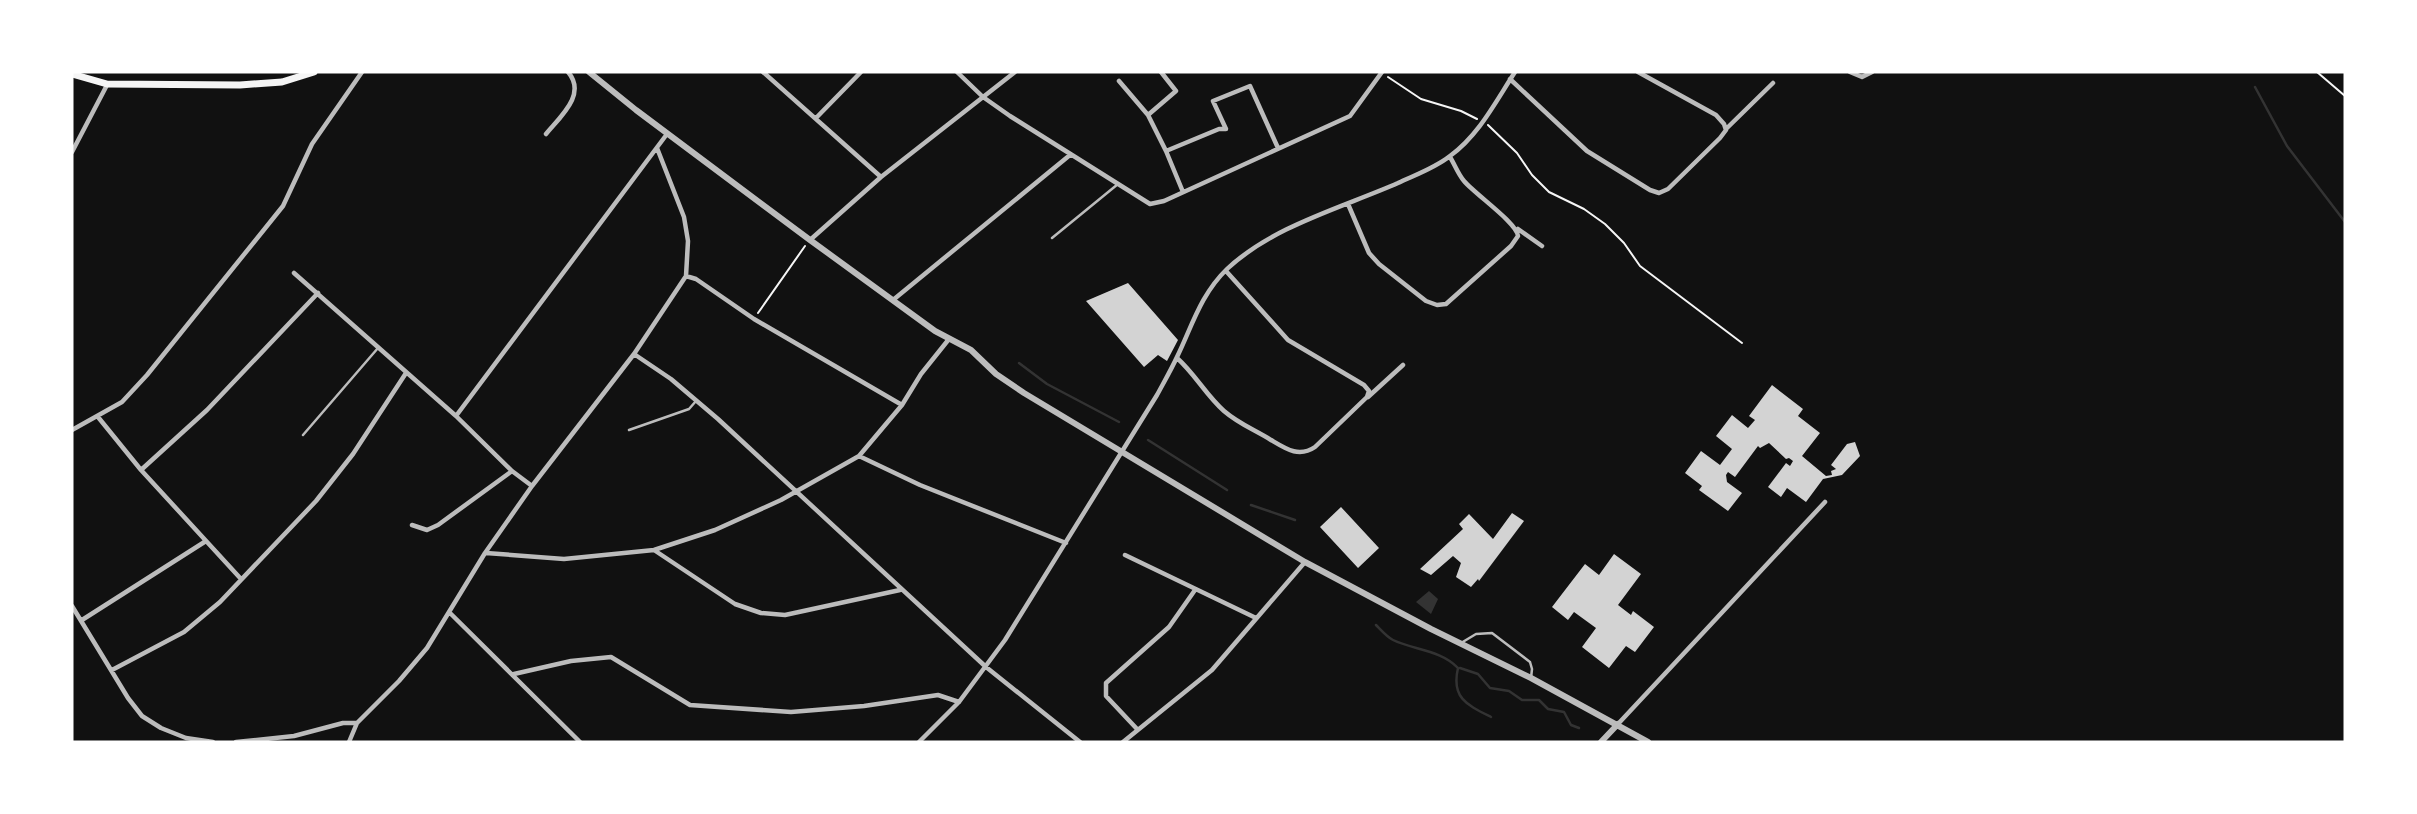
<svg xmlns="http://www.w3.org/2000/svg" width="2417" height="814" font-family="Karla,sans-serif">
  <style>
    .water { fill: #333 }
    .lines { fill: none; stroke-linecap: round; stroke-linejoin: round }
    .stream { stroke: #333; stroke-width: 2.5 }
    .building { fill: #d3d3d3 }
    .path { stroke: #f5f5f5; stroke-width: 2 }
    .service { stroke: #bcbcbc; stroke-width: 2.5 }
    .minor { stroke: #bcbcbc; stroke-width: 4.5 }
    .tertiary { stroke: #bcbcbc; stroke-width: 6 }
    .secondary { stroke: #f5f5f5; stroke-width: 7 }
  </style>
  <rect width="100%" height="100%" fill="#111"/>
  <!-- water -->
  <path class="water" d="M1429,591l9,8 -7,15 -15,-12z"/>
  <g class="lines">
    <!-- stream -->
    <path class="stream" d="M2255,87l32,59 58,76
      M1019,363l28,21 72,38
      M1148,440l79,50
      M1251,505l44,15
      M1376,625c5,5 11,12 17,15 21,10 48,10 65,28 -7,30 9,37 33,49
      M1460,668l18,6 12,14 19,3 13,9h17l9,9 16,3 7,13 8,3"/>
  </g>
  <!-- building -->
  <path class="building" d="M1128,283l50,57 -11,21 -9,-6 -14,12 -58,-66z
    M1772,385l31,24 -5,7 22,17 -18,23 24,20 6,-1 -1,-4 5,-2 -5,-4 16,-21 8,-2 5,14 -18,19 -19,4 -17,23 -19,-14 -6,9 -13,-10 18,-24 4,3 3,-5 -4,-3 -3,1 -17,-16 -9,5 -2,-2 -23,31 -7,-5 -2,3 1,7 15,11 -14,18 -29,-21 3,-4 -17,-13 16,-22 19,14 12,-16 -16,-13 16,-21 16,13 7,-8 -6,-4z
    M1341,507l38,41 -21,20 -38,-41z
    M1512,513l12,8 -45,60 -1,-2 -7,8 -15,-10 5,-14 -8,-7 -22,19 -11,-6 43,-40 -4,-5 10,-10 24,25z
    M1614,554l27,20 -23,31 13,10 2,-4 21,16 -19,25 -9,-6 -17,22 -27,-21 14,-19 -22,-16 -6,8 -16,-13 33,-43 14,11z"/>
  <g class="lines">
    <!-- path -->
    <path class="path" d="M2317,72l28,24
      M1388,77l33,22 40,12 16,8
      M1488,125l29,28 15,22 17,17 35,17 21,15 19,19 16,23 102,77
      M758,313l47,-67"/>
    <!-- service -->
    <path class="service" d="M1052,238l66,-54
      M629,430l60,-21 7,-8
      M303,435l75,-87
      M1461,643l15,-9 16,-1 38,29 2,7 -1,9"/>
    <!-- minor -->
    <path class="minor" d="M763,72l118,105
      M957,72l26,25 27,19 140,88 14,-3 186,-85 32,-44
      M1850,72l12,5 10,-5
      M1510,79l77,72 63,39 9,3 9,-4 52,-51 6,-8 -2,-6 -8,-9 -78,-43
      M1119,81l29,34 18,36
      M1148,115l28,-24 -15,-19
      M816,118l45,-46
      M1726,129l47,-46
      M546,134c15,-18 41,-40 22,-62
      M72,152l35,-67
      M1183,192l-17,-41 53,-22h7l-13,-28 37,-15 28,62
      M1348,204l21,49 10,11 47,37 11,4 9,-1 65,-58 7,-10c-1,-13 -42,-41 -54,-55 -6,-7 -9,-16 -14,-24
      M1518,229l24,17
      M810,240l71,-63 134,-105
      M294,273l162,143 56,55 20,15
      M686,276l10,3 58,40 148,86
      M893,300l177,-145
      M634,354l37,25 47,40 268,248 94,75
      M1177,358c18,16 29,37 47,53 15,13 31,19 47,29 15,9 28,18 44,7l52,-50 2,-6 -5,-6 -76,-45 -62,-69
      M1368,397l35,-32
      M456,416l211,-282
      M98,417l43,53 100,109
      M72,430l50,-28 25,-27 136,-169 29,-62 50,-72
      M859,456l61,29 146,58
      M141,470l66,-60 111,-117
      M412,525l15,5 11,-5 74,-54
      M654,550l81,54 26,9 24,2 115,-25
      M486,553l78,6 90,-9 61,-20 66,-30 78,-44 43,-51 19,-31 28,-35
      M1125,555l131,63
      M72,606l56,92 14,18 19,12 25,10 27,4
      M449,612l131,130
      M82,620l124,-79
      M112,670l72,-38 36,-30 96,-101 37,-47 53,-81
      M514,674l57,-13 40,-4 79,48 101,7 73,-6 74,-11 21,7
      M1618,724l207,-222
      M1137,729l-31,-33v-13l63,-56 26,-37
      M236,742l58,-6 49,-13h14l42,-42 28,-33 58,-95 47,-67 102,-132 52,-78 2,-35 -4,-24 -27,-69
      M349,742l8,-19
      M919,742l40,-40 46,-62 152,-245c7,-13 14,-25 20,-38 15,-31 24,-63 50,-88 46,-43 114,-61 171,-86 17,-8 37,-15 52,-27 29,-21 46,-55 65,-84
      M1123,742l89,-72 93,-108"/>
    <!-- tertiary -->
    <path class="tertiary" d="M589,72l47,38 174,130 125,91 36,19 25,24 28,19 281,169 126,67 100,49 117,64
      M1601,742l17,-18"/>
    <!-- secondary -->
    <path class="secondary" d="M72,74l35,10 133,1 42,-3 32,-10"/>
  </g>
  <!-- border -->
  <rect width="2417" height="814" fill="none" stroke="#ffffff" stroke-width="147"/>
</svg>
